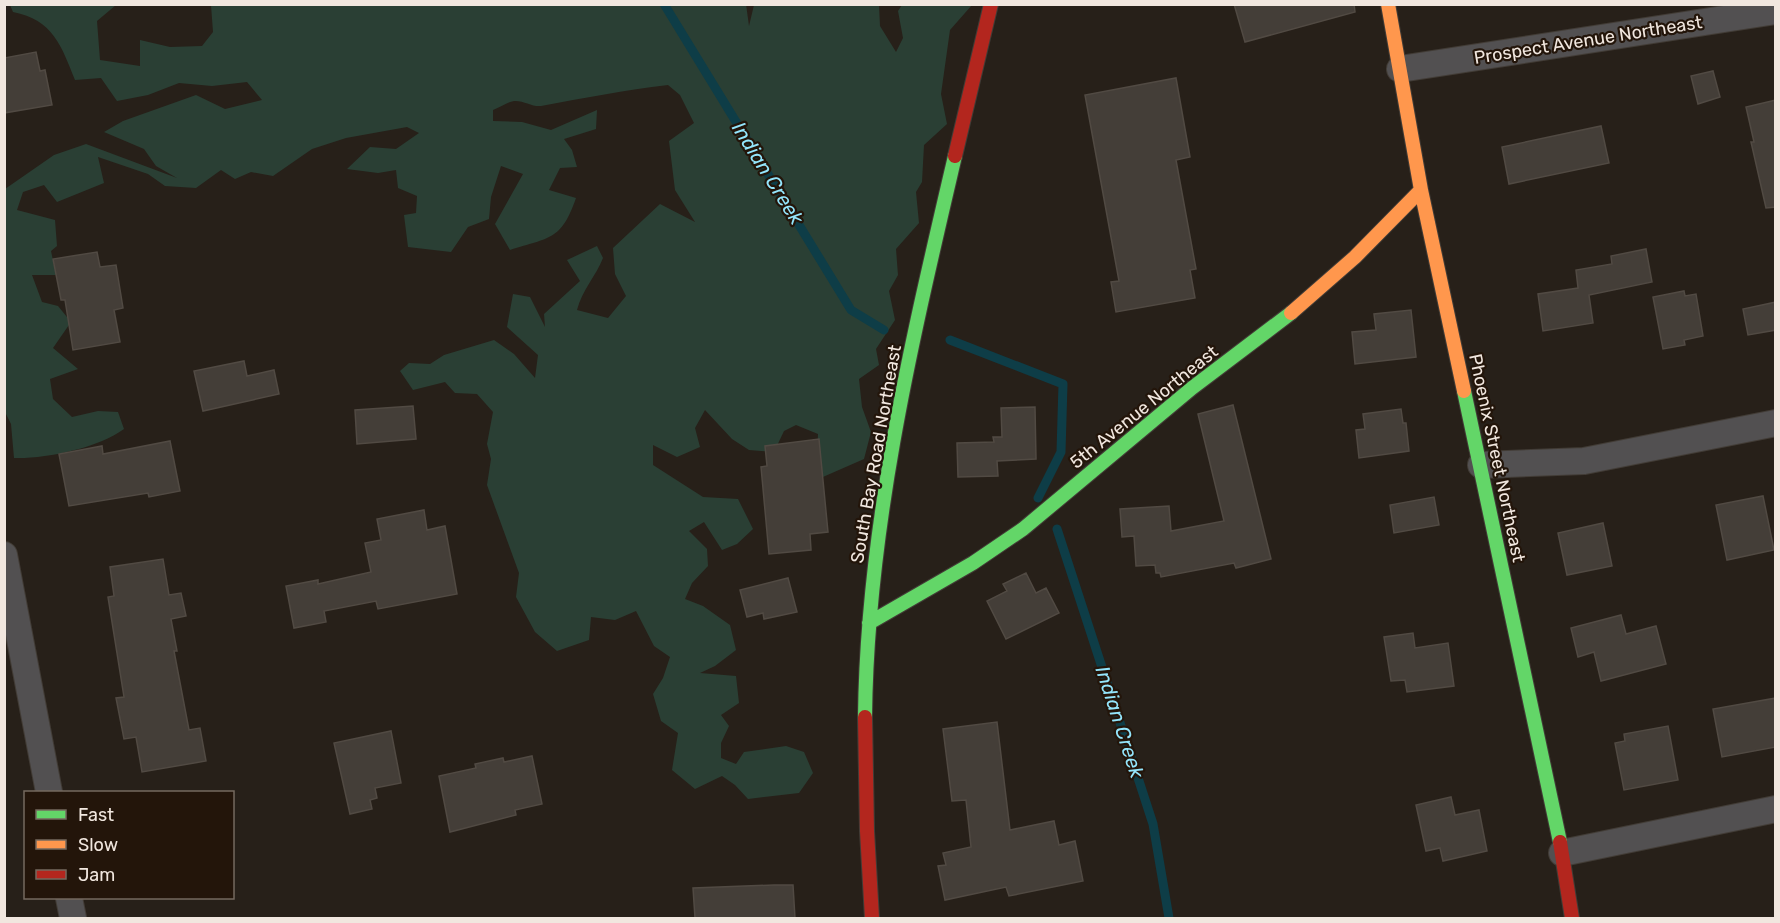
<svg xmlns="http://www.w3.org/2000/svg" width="1780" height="923" font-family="Rubik,sans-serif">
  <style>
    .green { fill: #2a3f34 }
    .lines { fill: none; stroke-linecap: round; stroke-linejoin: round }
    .stream { stroke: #0e3d47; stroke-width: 9 }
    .building { fill: #443e38; stroke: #514a43; stroke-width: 1.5 }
    .street-casing { stroke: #423c36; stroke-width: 28 }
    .fast-casing { stroke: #423c36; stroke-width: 16 }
    .slow-casing { stroke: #423c36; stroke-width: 16 }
    .jam-casing { stroke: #423c36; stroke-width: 16 }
    .street { stroke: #525051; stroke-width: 26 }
    .fast { stroke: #63d668; stroke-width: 14 }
    .slow { stroke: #ff974d; stroke-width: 14 }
    .jam { stroke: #b3261e; stroke-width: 14 }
    .labels { text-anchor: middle; stroke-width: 4.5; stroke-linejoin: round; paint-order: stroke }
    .street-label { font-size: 18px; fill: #f1e7df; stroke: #23150a }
    .water-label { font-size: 20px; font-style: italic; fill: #94e6fd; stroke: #23150a }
  </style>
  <rect width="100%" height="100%" fill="#272019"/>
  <!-- green -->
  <path class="green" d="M746,4l3,22 5,-21h125l1,21 16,26 7,-14 -5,-27 4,-6h70l-22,25 -9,64 6,30 -23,21 -2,37 -6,10 3,31 -23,26 2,26 -9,16 6,29 -19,29 3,16 -20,14 3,28 9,25 -7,27 -48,21 2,-46 -22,-9 -12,6 -10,21 -25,-2 -17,-11 -27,-29 -10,18 5,19 -23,10 -24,-12v20l50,32 35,2 15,30 -16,15 -15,6 -18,-28 -15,9 18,18 1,17 -16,17 -7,16 18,7 27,19 6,25 -21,16 -15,7 36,3 3,27 -18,12 8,11 -8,17v15l15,6 8,-12 42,-6 18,6 9,21 -14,20 -51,6 -13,-14 -13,-9 -27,13 -23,-19 6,-37 -17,-12 -8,-27 10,-16 7,-21 -16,-11 -18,-35 -21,9 -24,-3 -2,23 -32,11 -22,-19 -19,-35 3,-24 -32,-88 4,-26 -4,-15 6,-32 -16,-18 -22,-1 -10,-11 -32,8 -13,-19 9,-8 21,1 14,-9 50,-15 20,14 21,24 3,-23 -31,-28 6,-33 17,3 15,30 -1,-13 36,-33 -13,-21 30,-14 6,12c-7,18 -21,32 -26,52l31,8 18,-22 -11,-22 -2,-26 47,-44 35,18 -20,-32 -6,-49 25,-18 -14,-28 -12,-10c-43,5 -84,13 -127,21 -9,1 -18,-6 -27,-5 -7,1 -15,7 -21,9v11l29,1 29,8 46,-20 -1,19 -32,10 8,11 5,17 -17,1 -11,22 27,8c-15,43 -26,39 -66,52l-15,-26 28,-50 -22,-8 -10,31 -2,22 -21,8 -17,25 -43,-5 -4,-32 12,-2 1,-17 -19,-8 -2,-18 -18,3 -31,-4 23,-22 26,2 23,-16 -12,-6 -61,11 -34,11 -39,27 -22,-4 -16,7 -14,-9 -25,18 -31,-2 -17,-12 -50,-17 6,26 -47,19 -13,-17 -21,7 -6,18 38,10 2,26 -6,5 5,24h-24l10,27 16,4 13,16 -18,26 25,21 -28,10 3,20 19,18 26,-6 20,1 6,17c-26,19 -78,30 -110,29l-3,-34 -6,-12v-223l49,-34 32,-11 91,34 -21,-12 -12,-17 -40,-17 19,-11 73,-26 29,14 37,-9 -15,-18 -35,4 -33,-3 -31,12 -31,6 -16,-23 -26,2c-14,-35 -22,-60 -62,-68l-3,-7h106l-19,16 3,39 40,6v-26l30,7 32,-1 11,-14 -2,-27z"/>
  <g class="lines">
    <!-- stream -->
    <path class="stream" d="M664,4l187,306 33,20
      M950,340l113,44 -2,68 -23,46
      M1057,529l96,295 16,94"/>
  </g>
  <!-- building -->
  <path class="building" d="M1234,4h120l1,8 -110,30z
    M36,52l4,19 5,-1 7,35 -48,8v-55z
    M1713,71l7,26 -22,7 -7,-28z
    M1176,78l14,79 -14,3 20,109 -6,1 5,28 -79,14 -5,-30 8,-1 -34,-186z
    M1776,100v107l-10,1 -15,-66h3l-8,-35z
    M1601,126l8,37 -100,21 -7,-37z
    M1646,249l6,33 -63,13 4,28 -50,8 -5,-37 40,-6 -2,-18 36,-6 -1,-8z
    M97,252l3,15 16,-2 7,43 -9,2 6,32 -47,8 -8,-50h-4l-8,-41z
    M1684,291l1,5 11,-2 7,42 -19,4 1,5 -22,4 -10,-52z
    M1776,302v28l-28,5 -5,-26z
    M1411,310l5,47 -61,7 -3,-32 24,-2 -2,-16z
    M244,361l3,15 27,-6 5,24 -76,17 -9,-40z
    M1233,405l38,154 -35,9 -2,-5 -73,14 -1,-4h-4l-1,-8 -19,1 -2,-30 -12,1 -2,-28 49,-3 2,25 53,-10 -26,-107z
    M413,406l3,33 -59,5 -2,-34z
    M1035,407l1,52 -39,2 1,15 -40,1 -1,-34 37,-1 -1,-5h9l-1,-29z
    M1401,409l2,14h3l3,28 -50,7 -3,-28 9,-1 -2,-15z
    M819,439l9,93 -18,2 1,16 -42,4 -8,-87 6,-1 -2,-20z
    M170,441l10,50 -31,6 -1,-4 -79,13 -10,-52 43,-8 1,8z
    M1763,496l11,54 -47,10 -11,-55z
    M1434,497l5,28 -45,8 -4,-28z
    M424,510l3,20 18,-4 12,68 -79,15 -2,-8 -52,10 2,11 -32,6 -8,-42 32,-6v4l53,-12 -6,-29 16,-3 -4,-21z
    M1603,523l9,43 -45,9 -9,-42z
    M163,559l6,36 12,-2 5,23 -15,3 6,32h-3l15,79 11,-2 6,33 -64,11 -6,-35 -12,2 -8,-41 8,-1 -16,-100 6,-1 -4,-29z
    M1026,573l10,20 10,-5 13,25 -53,26 -19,-38 20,-10 -4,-7z
    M788,578l9,34 -33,7 -1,-6 -16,4 -7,-27z
    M1621,615l5,19 30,-8 10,38 -65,17 -7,-29 -16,5 -7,-29z
    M1413,633l2,15 33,-5 6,43 -47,6 -2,-12 -14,1 -7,-44z
    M1776,698v49l-54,10 -9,-48z
    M997,722l13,108 44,-9 5,24 16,-4 8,40 -74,15 -3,-9 -61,13 -7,-34 8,-1 -3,-12 28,-6 -5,-47 -14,1 -9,-72z
    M1668,726l10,54 -54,10 -9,-47 10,-2 -1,-7z
    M391,731l10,52 -26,5 2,10 -7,2 2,9 -22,5 -16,-71z
    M532,756l10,48 -27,6 1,5 -66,17 -11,-56 37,-8 -1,-4 28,-6 1,4z
    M1451,797l4,18 24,-5 8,41 -44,10 -3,-13 -14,3 -10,-46z
    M774,885h19l2,33h-100l-2,-30z"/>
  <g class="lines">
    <!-- street casing -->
    <g class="street-casing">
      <path id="street" d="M1400,69l376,-58
        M1481,465l103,-4 192,-38
        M4,555l45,237
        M1562,853l214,-44
        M69,898l4,20"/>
    </g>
    <!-- fast casing -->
    <g class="fast-casing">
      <path id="fast" d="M1464,391l96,451
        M869,623l104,-60 50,-34 169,-141 99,-75
        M865,717c2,-190 47,-377 90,-561"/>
    </g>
    <!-- slow casing -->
    <g class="slow-casing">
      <path id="slow" d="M1388,4l33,186 43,201
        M1291,313l64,-56 66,-67"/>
    </g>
    <!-- jam casing -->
    <g class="jam-casing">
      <path id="jam" d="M955,156l36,-152
        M865,717l2,114 5,87
        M1560,842l12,76"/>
    </g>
    <!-- street -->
    <use href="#street" class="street"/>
    <!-- fast -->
    <use href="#fast" class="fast"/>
    <!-- slow -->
    <use href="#slow" class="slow"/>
    <!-- jam -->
    <use href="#jam" class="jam"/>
  </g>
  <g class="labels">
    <!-- street labels -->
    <g class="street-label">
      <text transform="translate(1588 40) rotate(-9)" y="6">Prospect Avenue Northeast</text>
      <text transform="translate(1144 407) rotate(-39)" y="6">5th Avenue Northeast</text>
      <text transform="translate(876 454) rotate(-80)" y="6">South Bay Road Northeast</text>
      <text transform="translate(1497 458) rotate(78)" y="6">Phoenix Street Northeast</text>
    </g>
    <!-- water labels -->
    <g class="water-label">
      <text transform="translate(768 173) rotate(58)" y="7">Indian Creek</text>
      <text transform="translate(1120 722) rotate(72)" y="7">Indian Creek</text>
    </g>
  </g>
  <!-- border -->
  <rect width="1780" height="923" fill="none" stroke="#f1e7df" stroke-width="12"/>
  <!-- legend -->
  <rect x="24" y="791" width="210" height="108" fill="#23150a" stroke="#75695f" stroke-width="1.5"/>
  <rect x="36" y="810" width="30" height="9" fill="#63d668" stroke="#75695f" stroke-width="1.5"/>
  <text x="78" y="821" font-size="18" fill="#f1e7df">Fast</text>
  <rect x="36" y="840" width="30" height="9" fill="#ff974d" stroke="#75695f" stroke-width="1.5"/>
  <text x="78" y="851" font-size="18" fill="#f1e7df">Slow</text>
  <rect x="36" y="870" width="30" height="9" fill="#b3261e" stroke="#75695f" stroke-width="1.5"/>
  <text x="78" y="881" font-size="18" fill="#f1e7df">Jam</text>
</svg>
